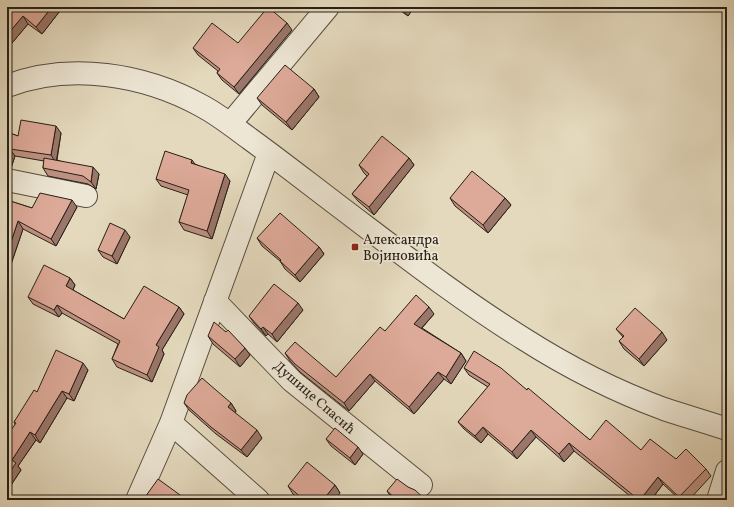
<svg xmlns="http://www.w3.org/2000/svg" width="734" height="507" font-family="Vollkorn,serif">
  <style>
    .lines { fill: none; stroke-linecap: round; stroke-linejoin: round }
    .minor-casing { stroke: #564e40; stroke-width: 24 }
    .minor { stroke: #ede6d4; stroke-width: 22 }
    .wall { fill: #be9183; stroke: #272016 }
    .shaded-wall { fill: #9b766a; stroke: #272016 }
    .building { fill: #dda998; stroke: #272016 }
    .poi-dot { fill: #8f2418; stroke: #ede6d4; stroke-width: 1.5 }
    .labels { text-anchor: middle; stroke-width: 3.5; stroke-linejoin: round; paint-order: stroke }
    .poi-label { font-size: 14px; fill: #272016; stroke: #ede6d4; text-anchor: start }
    .street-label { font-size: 14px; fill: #272016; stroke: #ede6d4 }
  </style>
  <rect width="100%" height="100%" fill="#e4d9bd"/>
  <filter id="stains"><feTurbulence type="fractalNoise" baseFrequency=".005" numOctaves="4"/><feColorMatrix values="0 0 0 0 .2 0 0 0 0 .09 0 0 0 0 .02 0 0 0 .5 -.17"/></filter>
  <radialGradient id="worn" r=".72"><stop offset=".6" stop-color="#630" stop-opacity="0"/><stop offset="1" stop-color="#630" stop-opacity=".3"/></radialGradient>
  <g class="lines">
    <!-- minor casing -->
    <g class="minor-casing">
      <path id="minor" d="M7,86c63,-24 137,-12 195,20 17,9 33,22 48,33 29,21 57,43 86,65 61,46 122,94 188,135 44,28 91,52 140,70 21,7 42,13 63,20
        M230,124l98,-117
        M7,180l79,16
        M215,301l77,80 129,104
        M171,423l87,77
        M137,500l34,-77 98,-270
        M718,500l9,-29"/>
    </g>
    <!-- minor -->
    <use href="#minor" class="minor"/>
  </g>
  <!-- wall -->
  <path class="wall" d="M63,7l-21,27 -14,-10 -21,25v-41z
    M395,7h19l-6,9z
    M292,30l-53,64 -17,-14 -5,-7 1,-2 -20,-16 -5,-7 45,-5z
    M314,89l5,8 -27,33 -30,-25 -5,-7z
    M7,132l11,4 43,-3 -4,27 42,14 -3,15 -8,-5 -40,-8 -5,-8 1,-7 -29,-5 -4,12h-4z
    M409,158l5,7 -40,50 -16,-14 -6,-7 15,-18 -3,-3 -5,-8z
    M195,164l35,17 -18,58 -28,-9 -5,-8 9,-27 -27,-9 -5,-7z
    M450,198h55l6,7 -23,28 -33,-27z
    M7,200l25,8 45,-1 -21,39 -33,-17 -16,47z
    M130,237l-13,27 -14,-7 -5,-7z
    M257,238l62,9 5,7 -24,28 -15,-13 -5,-8 -18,-15z
    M70,278l5,7 -2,5 51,29 55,-12 5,7 -22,36 2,4 -12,28 -35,-15 -5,-8 6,-15 -56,-31 -3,4 -26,-13 -5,-7z
    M303,310l-26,32 -9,-8 -2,2 -12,-13 -5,-7z
    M434,314l-12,14 39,25 5,8 -15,23 -7,-5 -30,35 -39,-33 -26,30 -49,-39 -10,-11 -5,-8 51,24 49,-46z
    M616,329l51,11 -23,26 -20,-17 -5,-8 4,-4z
    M208,336l42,19 -10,12 -27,-23z
    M464,368l63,22 63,50 51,10 35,9 30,10 5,7 -22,24h-9l-17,-16 -12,16h-16l-61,-49 -10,11 -28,-25 -19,22 -29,-25 -7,9 -17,-14 -6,-7 30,-35 -19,-12z
    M88,370l-14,31 -7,-3 -27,45 -4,-3 -18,26 3,4 -14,21 8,-67 -1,-2 23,-30z
    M184,403h47l5,8 -1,2 27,25 -15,19 -31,-23 -27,-24z
    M326,439l37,15 -8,11 -24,-19z
    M335,485l5,8 -6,7h-34l-7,-6 -5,-8z
    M408,487l-15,13 -6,-9z"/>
  <!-- shaded-wall -->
  <path class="shaded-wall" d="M52,7h11l-21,27 -6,-7z
    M90,7h5l-3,4z
    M404,7h10l-6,9 -6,-7z
    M23,16l5,8 -21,25v-14z
    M287,23l5,7 -53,64 -5,-7z
    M314,89l5,8 -27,33 -6,-8z
    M56,126l5,7 -5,30 -5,-8z
    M10,149l5,7 -4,12 -4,-6v-4z
    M409,158l5,7 -40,50 -5,-8z
    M192,160l5,7 -6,-4z
    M93,167l6,7 -3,15 -5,-7z
    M225,174l5,7 -18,58 -5,-8z
    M505,198l6,7 -23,28 -5,-8z
    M72,200l5,7 -21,39 -5,-7z
    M18,221l5,8 -16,47v-22z
    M125,230l5,7 -13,27 -5,-8z
    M319,247l5,7 -24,28 -5,-7z
    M70,278l5,7 -4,9 -5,-8z
    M298,303l5,7 -26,32 -5,-8z
    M57,305l5,8 -3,4 -5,-7z
    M179,307l5,7 -22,36 2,4 -12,28 -5,-7 9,-30z
    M429,307l5,7 -15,17 -5,-7z
    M263,327l5,7 -2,2 -5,-7z
    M662,332l5,8 -23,26 -5,-7z
    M245,348l5,7 -10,12 -5,-8z
    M461,353l5,8 -15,23 -5,-7z
    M83,363l5,7 -14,31 -5,-7z
    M438,372l6,7 -30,35 -5,-7z
    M370,374l5,7 -26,30 -5,-8z
    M62,391l5,7 -27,45 -5,-8z
    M231,403l5,8 -3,4 -5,-8z
    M483,427l5,7 -7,9 -6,-7z
    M257,430l5,8 -15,19 -6,-7z
    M531,430l5,7 -19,22 -5,-7z
    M30,432l6,8 -18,26 3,4 -14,21v-15l5,-16z
    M569,443l5,8 -10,11 -5,-8z
    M358,447l5,7 -8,11 -5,-7z
    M658,477l5,7 -12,16h-11z
    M335,485l5,8 -6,7h-11z
    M10,495l3,5h-6v-2z"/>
  <!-- building -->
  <path class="building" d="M8,7h44l-16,20 -13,-11 -16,19v-27z
    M268,7l19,16 -53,64 -17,-14 3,-4 -27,-21 19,-25 26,20z
    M285,65l29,24 -28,33 -29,-24z
    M21,120l35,6 -5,29 -41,-6 -3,9v-26l11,4z
    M382,136l27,22 -40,49 -17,-13 17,-20 -10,-9z
    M165,151l27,9 -1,3 34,11 -18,57 -28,-9 10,-32 -33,-11z
    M44,158l49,9 -2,15 -8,-6 -40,-8z
    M472,171l33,27 -22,27 -33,-27z
    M40,193l32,7 -21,39 -33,-18 -11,33v-54l25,8z
    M280,213l39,34 -24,28 -15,-14 1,-1 -24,-22z
    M110,223l15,7 -13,26 -14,-6z
    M44,265l26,13 -4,8 58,33 20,-33 35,21 -23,38 3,2 -12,28 -35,-16 8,-18 -63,-36 -3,5 -26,-13z
    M274,284l24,19 -26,31 -9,-7 -2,2 -12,-13z
    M416,295l13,12 -15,17 47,29 -15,24 -8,-5 -29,35 -39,-33 -26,29 -49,-39 -10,-11 10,-11 41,35 44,-50 5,4z
    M635,308l27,24 -23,27 -20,-18 5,-5 -8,-7z
    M214,322l12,10 2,-2 17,18 -10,11 -27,-23z
    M56,350l27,13 -14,31 -7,-3 -27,44 -5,-3 -18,28 4,3 -9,13v-40l9,-13 -2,-1 20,-32 3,2z
    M474,351l27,17 26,22 1,-2 62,52 16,-20 35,30 9,-11 26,20 10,-10 20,20 -27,28 -21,-20 -18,23h-1l-70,-57 -10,11 -28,-24 -19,22 -29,-25 -8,9 -17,-14 32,-38 -26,-16z
    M202,378l29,25 -3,4 29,23 -16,20 -30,-23 -27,-24 3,-8z
    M335,428l23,19 -8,11 -24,-19z
    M307,462l28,23 -12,15h-19l-16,-14z
    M158,479l29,21h-44z
    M397,479l11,8 7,3 11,10h-33l2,-2 -8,-7z
    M7,493l3,2 -3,3z"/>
  <!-- markers -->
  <rect class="poi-dot" x="351" y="243" width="8" height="8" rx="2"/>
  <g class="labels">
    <!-- poi labels -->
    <g class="poi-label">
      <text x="363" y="244">Александра<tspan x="363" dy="16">Војиновића</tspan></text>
    </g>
    <!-- street labels -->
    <g class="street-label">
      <text transform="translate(315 397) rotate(41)" y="5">Душице Спасић</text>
    </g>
  </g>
  <!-- margin -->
  <rect width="734" height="507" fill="none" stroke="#e4d9bd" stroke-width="24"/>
  <rect x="8" y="8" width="718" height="491" fill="none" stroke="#272016" stroke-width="2"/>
  <rect x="12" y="12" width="710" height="483" fill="none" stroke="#272016"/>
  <rect width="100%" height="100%" filter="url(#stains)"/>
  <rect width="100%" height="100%" fill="url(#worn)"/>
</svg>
